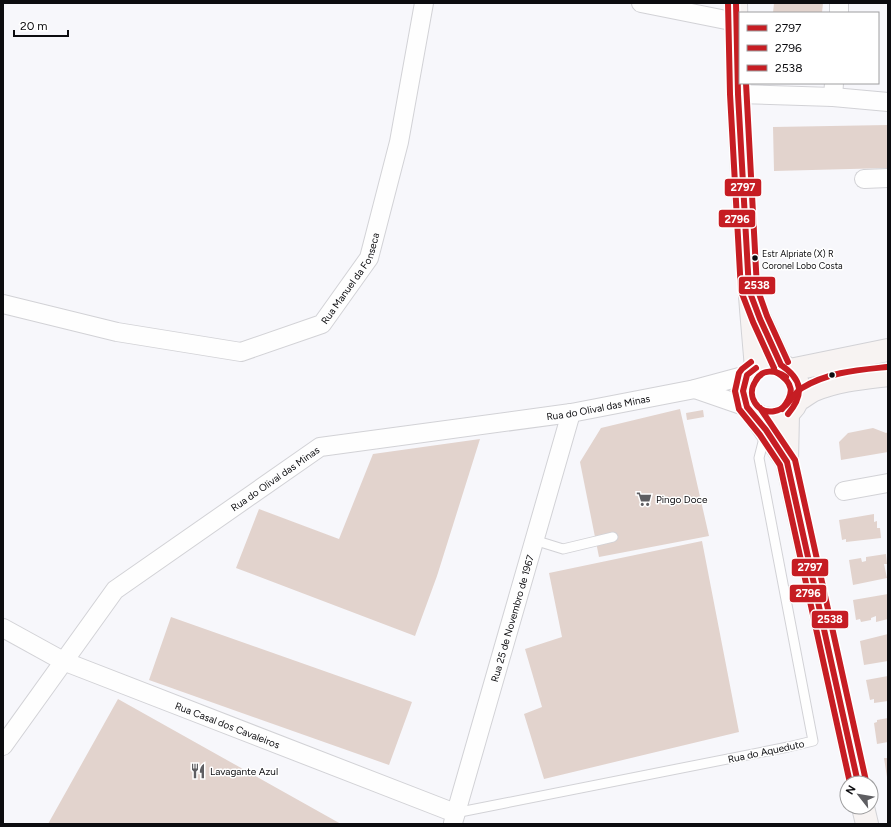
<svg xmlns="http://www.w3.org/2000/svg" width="891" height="827" font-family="Figtree,sans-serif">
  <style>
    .building { fill: #e2d3cd }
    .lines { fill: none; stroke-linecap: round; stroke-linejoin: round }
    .lane-casing { stroke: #d2d2d6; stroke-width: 11 }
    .street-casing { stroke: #d2d2d6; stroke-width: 20 }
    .secondary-casing { stroke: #d2d2d6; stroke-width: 24 }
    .lane { stroke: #fefefe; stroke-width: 9 }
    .street { stroke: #fefefe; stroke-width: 18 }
    .secondary { stroke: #f7f3f2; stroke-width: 22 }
    .bus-1-casing { stroke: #fff; stroke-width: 9 }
    .bus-2-casing { stroke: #fff; stroke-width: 9 }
    .bus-3-casing { stroke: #fff; stroke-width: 9 }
    .bus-1 { stroke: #c61d23; stroke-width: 6 }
    .bus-2 { stroke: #c61d23; stroke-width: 6 }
    .bus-3 { stroke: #c61d23; stroke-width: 6 }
    .bus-dot { fill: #0c0c0f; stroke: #fff; stroke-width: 1.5 }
    .labels { text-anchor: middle; stroke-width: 3; stroke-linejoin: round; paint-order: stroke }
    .bus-label { font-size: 9px; fill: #0c0c0f; stroke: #fff; text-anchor: start }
    .street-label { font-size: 10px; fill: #0c0c0f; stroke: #fff }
    .poi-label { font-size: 10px; fill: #0c0c0f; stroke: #fff; text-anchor: start }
    .line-badge { stroke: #fff; stroke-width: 1.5 }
    .badge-label { font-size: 11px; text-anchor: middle; font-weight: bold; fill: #fff }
  </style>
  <rect width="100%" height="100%" fill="#f7f7fb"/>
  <!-- building -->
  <path class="building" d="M774,3h49l-1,10h-49z
    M888,125v43l-114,3 -1,-44z
    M680,409l29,127 -110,21 -19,-95 21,-34z
    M703,410l1,7 -17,3 -1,-7z
    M873,428l13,5 2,-1v20l-47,8 -2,-18 9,-9z
    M480,439l-43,137 -22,60 -179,-68 23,-59 80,30 34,-85z
    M874,514v8l3,-1v7h3l1,10 -35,4v-3l-4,1 -3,-20z
    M702,541l37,191 -195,47 -20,-65 18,-7 -17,-58 37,-12 -13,-64z
    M886,554l1,10h-3l3,14 -34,7 -4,-25 12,-2 1,4 4,-1v-4z
    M888,594v25l-12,3v-6l-5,2v2l-10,2 -1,-3 -4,1 -3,-20z
    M171,617l241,85 -23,63 -240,-85z
    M888,634v27l-24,4 -4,-24z
    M888,676v25l-14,2v-4l-4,1 -4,-20z
    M118,699l223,125h-293z
    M888,718v24l-11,2 -3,-21 3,-1v-2z
    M884,758h4v19h-1z"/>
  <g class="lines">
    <!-- lane casing -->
    <g class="lane-casing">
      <path id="lane" d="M534,540l29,9 50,-12
        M455,813l333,-66 25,-6 -54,-283 6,-24"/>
    </g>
    <!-- street casing -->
    <g class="street-casing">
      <g id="street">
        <path d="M641,3l95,19"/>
        <path d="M839,13v-10"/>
        <path d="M738,94l95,3 1,-14"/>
        <path d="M833,97l55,5"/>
        <path d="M864,179l24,-1"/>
        <path id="s1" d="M3,304l114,28 124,20 81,-28 47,-66 30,-116 25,-139"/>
        <path d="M695,389l52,18"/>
        <path d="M844,491l44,-8"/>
        <path id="s2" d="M3,628l60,33 392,152"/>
        <path id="s3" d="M3,746l112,-156 205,-143 251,-34 124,-24 52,-14"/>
        <path id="s4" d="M453,823l118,-410"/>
      </g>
    </g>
    <!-- secondary casing -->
    <g class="secondary-casing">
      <path id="secondary" d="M736,3c2,122 9,243 20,365
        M756,310l25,55
        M743 391a28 28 0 1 1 56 0a28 28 0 1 1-56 0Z
        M790,370l98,-20
        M798,400c6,-3 11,-8 16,-10 24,-10 49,-12 74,-15
        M753,413l34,49
        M788,414l-1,48 71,321
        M863,807l4,17"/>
    </g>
    <!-- lane -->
    <use href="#lane" class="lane"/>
    <!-- street -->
    <use href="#street" class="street"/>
    <!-- secondary -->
    <use href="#secondary" class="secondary"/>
    <!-- bus-1 casing -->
    <g class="bus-1-casing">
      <path id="bus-1" d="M736,3l2,91 11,196 11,29 21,46
        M781,365c21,14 24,29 7,49
        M756,368l-9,7 -4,16 4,16 19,23 21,32 71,321"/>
    </g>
    <!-- bus-2 casing -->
    <g class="bus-2-casing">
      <path id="bus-2" d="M728,3l2,91 11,197 12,31 21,46
        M751,362l-9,7 -3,4 -4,18 4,18 21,26 20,30 70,318
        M776,372c18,11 19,21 6,37"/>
    </g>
    <!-- bus-3 casing -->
    <g class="bus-3-casing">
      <path id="bus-3" d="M746,83l11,205 10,28 21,46
        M786,377c-11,-7 -24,-9 -31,5 -9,14 3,33 20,29 13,-2 16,-16 27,-23 26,-16 56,-18 85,-21
        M760,408l35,52 71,321"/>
    </g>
    <!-- bus-1 -->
    <use href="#bus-1" class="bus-1"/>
    <!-- bus-2 -->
    <use href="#bus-2" class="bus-2"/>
    <!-- bus-3 -->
    <use href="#bus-3" class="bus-3"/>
  </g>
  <!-- icons -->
  <defs>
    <g id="supermarket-bare" transform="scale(1.2)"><path d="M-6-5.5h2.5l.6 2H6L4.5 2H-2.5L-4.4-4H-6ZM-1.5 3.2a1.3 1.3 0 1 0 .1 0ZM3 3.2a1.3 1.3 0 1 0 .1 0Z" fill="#5e5e62" stroke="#fff" stroke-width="2.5" paint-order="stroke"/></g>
    <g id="restaurant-bare" transform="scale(1.2)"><path d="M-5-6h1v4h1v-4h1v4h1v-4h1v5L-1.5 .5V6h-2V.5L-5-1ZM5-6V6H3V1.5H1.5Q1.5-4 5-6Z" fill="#5e5e62" stroke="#fff" stroke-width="2.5" paint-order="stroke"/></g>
  </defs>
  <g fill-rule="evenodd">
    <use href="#supermarket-bare" x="644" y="499"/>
    <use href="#restaurant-bare" x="198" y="771"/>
  </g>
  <!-- markers -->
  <g class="bus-dot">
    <circle cx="755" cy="258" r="3.5"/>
    <circle cx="832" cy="375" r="3.5"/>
  </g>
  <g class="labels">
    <!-- bus labels -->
    <g class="bus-label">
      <text x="762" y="257">Estr Alpriate (X) R<tspan x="762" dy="12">Coronel Lobo Costa</tspan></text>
    </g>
    <!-- street labels -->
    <g class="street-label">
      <text dy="4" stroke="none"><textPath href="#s1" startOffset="383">Rua Manuel da Fonseca</textPath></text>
      <text dy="4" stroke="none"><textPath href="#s3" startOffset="723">Rua do Olival das Minas</textPath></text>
      <text dy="4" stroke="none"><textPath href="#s3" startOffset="387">Rua do Olival das Minas</textPath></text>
      <text dy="4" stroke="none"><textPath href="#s4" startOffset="213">Rua 25 de Novembro de 1967</textPath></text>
      <text dy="4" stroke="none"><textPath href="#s2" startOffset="245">Rua Casal dos Cavaleiros</textPath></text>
      <text transform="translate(766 751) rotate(-12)" y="4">Rua do Aqueduto</text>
    </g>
    <!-- poi labels -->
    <g class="poi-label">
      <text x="656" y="503">Pingo Doce</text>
      <text x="210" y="775">Lavagante Azul</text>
    </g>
  </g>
  <g class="line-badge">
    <rect x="724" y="178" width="38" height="19" rx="4" fill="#c61d23"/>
    <rect x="718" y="209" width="38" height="19" rx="4" fill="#c61d23"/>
    <rect x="738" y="276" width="38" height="19" rx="4" fill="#c61d23"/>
    <rect x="791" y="558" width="38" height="19" rx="4" fill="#c61d23"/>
    <rect x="789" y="584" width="38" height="19" rx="4" fill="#c61d23"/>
    <rect x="811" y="610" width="38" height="19" rx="4" fill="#c61d23"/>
  </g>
  <g class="badge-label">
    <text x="743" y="191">2797</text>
    <text x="737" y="223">2796</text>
    <text x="757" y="289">2538</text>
    <text x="810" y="571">2797</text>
    <text x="808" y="597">2796</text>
    <text x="830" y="623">2538</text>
  </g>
  <!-- border -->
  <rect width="891" height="827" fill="none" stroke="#0c0c0f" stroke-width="8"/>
  <!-- legend -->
  <rect x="739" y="12" width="140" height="72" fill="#ffffff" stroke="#9e9e9f"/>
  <rect x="747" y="25" width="20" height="6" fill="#c61d23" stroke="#9e9e9f"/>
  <text x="775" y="32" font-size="12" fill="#0c0c0f">2797</text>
  <rect x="747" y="45" width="20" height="6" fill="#c61d23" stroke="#9e9e9f"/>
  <text x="775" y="52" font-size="12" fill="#0c0c0f">2796</text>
  <rect x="747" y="65" width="20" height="6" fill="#c61d23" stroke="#9e9e9f"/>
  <text x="775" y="72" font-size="12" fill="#0c0c0f">2538</text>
  <!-- north arrow -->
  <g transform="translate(859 795) rotate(301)"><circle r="19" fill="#ffffff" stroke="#9e9e9f"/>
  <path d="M0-3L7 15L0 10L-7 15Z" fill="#5e5e62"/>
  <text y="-6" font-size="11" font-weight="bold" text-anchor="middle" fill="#0c0c0f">N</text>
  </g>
  <!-- scale -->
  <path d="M14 30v6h54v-6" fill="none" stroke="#0c0c0f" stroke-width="2"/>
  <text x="20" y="30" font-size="12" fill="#0c0c0f" stroke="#ffffff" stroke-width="3" paint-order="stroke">20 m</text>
</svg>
